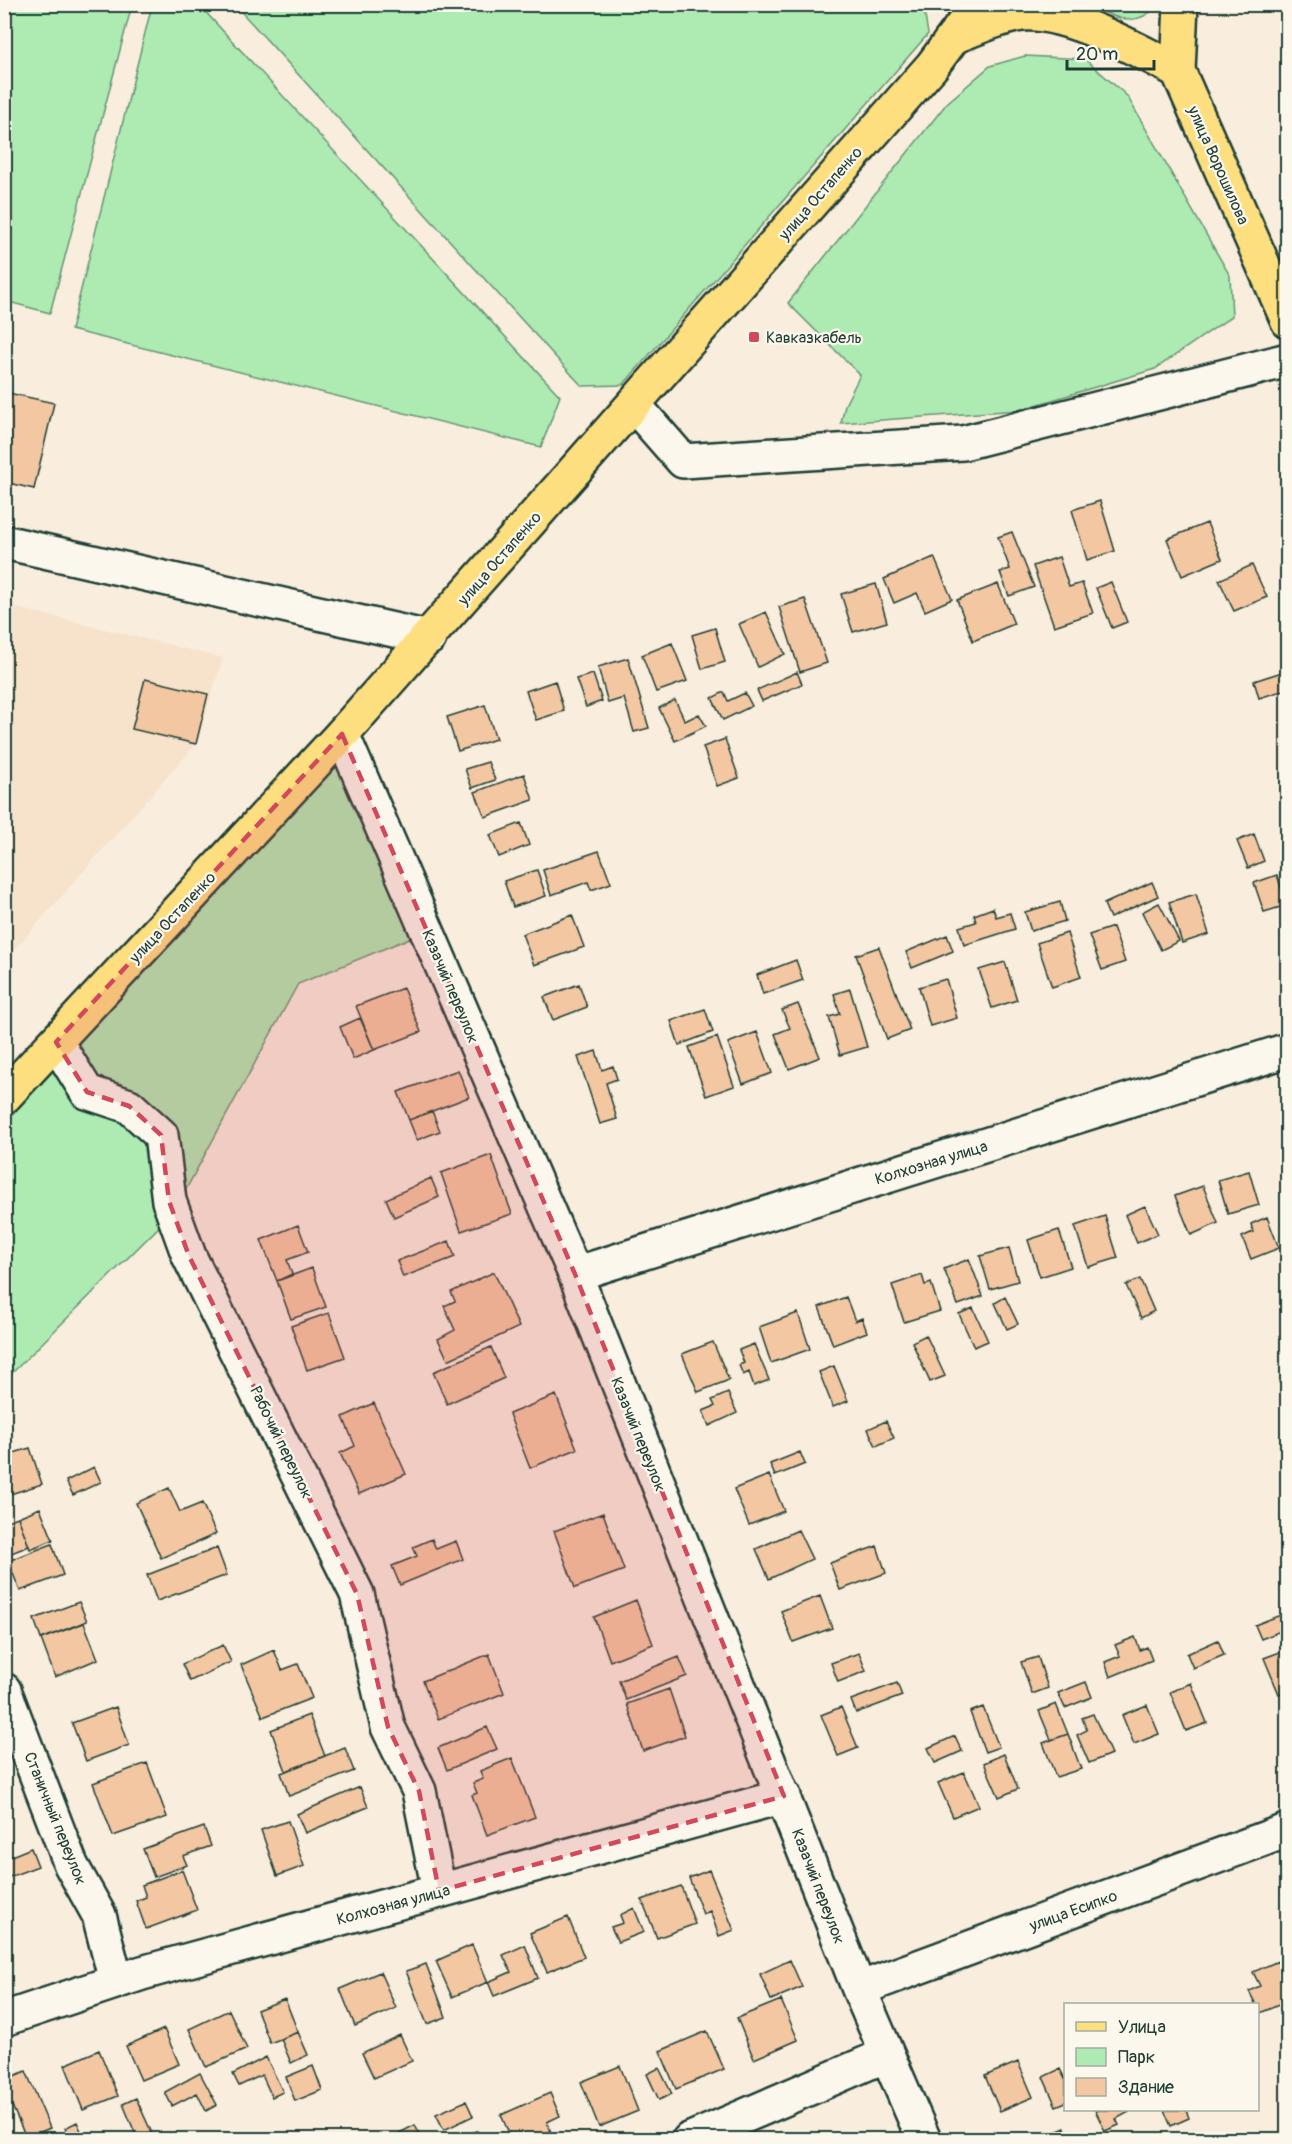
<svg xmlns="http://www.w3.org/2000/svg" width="1292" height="2144" font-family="Pangolin,sans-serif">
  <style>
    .built { fill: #f7e2cb }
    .green { fill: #adebb2; stroke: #669473; stroke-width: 1.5 }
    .building { fill: #f3c7a2; stroke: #1f3d34; stroke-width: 1.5 }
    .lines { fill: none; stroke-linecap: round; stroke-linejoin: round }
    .minor-casing { stroke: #1f3d34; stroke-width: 38 }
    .major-casing { stroke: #1f3d34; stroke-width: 38 }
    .minor { stroke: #fbf7ec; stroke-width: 33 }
    .major { stroke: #fedf80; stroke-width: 33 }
    .marked { fill: #d1495b; fill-opacity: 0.2; stroke: #d1495b; stroke-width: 4.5; stroke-dasharray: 12 8; stroke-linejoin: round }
    .poi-dot { fill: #d1495b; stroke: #fbf7ec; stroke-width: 2 }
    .labels { text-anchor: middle; stroke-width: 4.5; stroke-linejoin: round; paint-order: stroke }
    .street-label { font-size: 16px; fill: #1f3d34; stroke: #fbf7ec }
    .poi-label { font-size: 16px; fill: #1f3d34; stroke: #fbf7ec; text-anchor: start }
  </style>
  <rect width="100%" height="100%" fill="#f9eddd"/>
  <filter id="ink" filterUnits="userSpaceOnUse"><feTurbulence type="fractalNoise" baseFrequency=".0167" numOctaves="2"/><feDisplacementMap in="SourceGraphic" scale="12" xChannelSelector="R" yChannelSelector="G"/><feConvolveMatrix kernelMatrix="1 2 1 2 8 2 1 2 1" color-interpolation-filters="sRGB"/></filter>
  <g filter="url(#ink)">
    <!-- built -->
    <path class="built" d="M5,605l218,53 -27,86 -191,216z"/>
    <!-- green -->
    <path class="green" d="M923,4l5,30 -305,351 -41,1 -347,-381z
      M4,5h128l-82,308 -45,-12z
      M152,5h47l361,391 -19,51 -470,-117z
      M1089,5h70c-26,25 -41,13 -70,0z
      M1025,56l60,3 42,37 103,180 2,40 -77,53 -136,41 -178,13 4,-18 15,-30 -72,-72 159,-200 43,-37z
      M342,734l85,197 -129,53 -125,229 -168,167v-283z"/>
    <!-- building -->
    <path class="building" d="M4,392l50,11 -20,86 -30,-7z
      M1100,501l15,50 -28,9 -15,-50z
      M1207,523l15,36 -40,17 -15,-37z
      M1012,532l22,55 -25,9 -9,-24 10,-3 -12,-32z
      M934,557l18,42 -27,12 -8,-18 -23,10 -10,-24z
      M1059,557l10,30 13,-4 11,30 -39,13 -21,-60z
      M1252,565l15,32 -33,14 -15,-31z
      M1111,582l16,40 -15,6 -16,-40z
      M876,584l11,38 -34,10 -12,-38z
      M998,584l16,40 -41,17 -16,-41z
      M805,599l22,64 -27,9 -21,-65z
      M766,612l19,42 -27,13 -19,-43z
      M715,628l10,34 -23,7 -10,-34z
      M672,643l15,38 -31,11 -14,-37z
      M628,658l21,70 -15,4 -10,-34 -16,5 -10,-36z
      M1288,670v19l-29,9 -5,-17z
      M797,672l5,12 -40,17 -5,-11z
      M593,674l9,27 -16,6 -10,-28z
      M145,679l63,15 -12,50 -64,-15z
      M555,681l9,30 -28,9 -10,-29z
      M724,692l4,9 17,-8 7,13 -29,14 -11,-22z
      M675,700l10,21 14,-7 7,12 -31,15 -16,-33z
      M485,705l11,34 -38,12 -11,-34z
      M725,739l14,39 -22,8 -14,-39z
      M488,762l7,18 -23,8 -7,-19z
      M524,774l9,26 -48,17 -10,-25z
      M521,823l8,22 -30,12 -9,-22z
      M1254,834l10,27 -16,7 -11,-27z
      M599,851l12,32 -20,7 -3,-8 -37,13 -8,-25z
      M537,870l9,26 -33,11 -9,-26z
      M1277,875l10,30 -23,7 -10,-29z
      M1152,882l6,14 -48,22 -6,-14z
      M1196,894l13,40 -27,9 -13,-41z
      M1060,902l5,19 -34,10 -6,-19z
      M1159,903l20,38 -18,9 -19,-38z
      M993,908l3,9 14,-4 5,16 -51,16 -5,-18 17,-5 -2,-7z
      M572,915l12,32 -50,18 -12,-31z
      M1113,927l12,35 -23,8 -13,-35z
      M1067,933l14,44 -29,10 -15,-44z
      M947,935l6,16 -41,17 -6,-16z
      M879,947l31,83 -23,9 -31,-84z
      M796,960l7,20 -40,14 -6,-19z
      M1005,962l12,38 -25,8 -13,-38z
      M946,979l11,39 -27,8 -11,-39z
      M579,984l8,23 -34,13 -9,-23z
      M403,988l18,44 -47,18 -18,-44z
      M850,989l17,58 -27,8 -11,-38 11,-3 -6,-20z
      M798,1004l22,53 -31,12 -14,-35 15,-6 -8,-18z
      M705,1009l8,23 -34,13 -8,-24z
      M360,1018l14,32 -21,9 -13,-32z
      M757,1032l15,41 -29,11 -15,-41z
      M717,1037l17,49 -28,10 -17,-49z
      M596,1051l6,19 11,-4 4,13 -11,4 11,36 -17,5 -22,-67z
      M458,1070l11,27 -60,23 -11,-28z
      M432,1111l8,20 -23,9 -8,-20z
      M491,1155l21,59 -51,17 -20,-58z
      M1249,1171l10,34 -31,9 -10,-34z
      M431,1178l8,19 -45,20 -8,-18z
      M1203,1186l15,37 -27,12 -16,-39z
      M1145,1206l13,28 -21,9 -12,-28z
      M1105,1216l13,42 -30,9 -13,-41z
      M1267,1217l12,31 -28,11 -9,-22 11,-5 -2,-8z
      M298,1225l10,27 -21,8 5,14 -15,7 -16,-41z
      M1059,1230l12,37 -31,10 -12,-37z
      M449,1241l6,16 -52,20 -6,-16z
      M1009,1248l9,33 -28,8 -10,-33z
      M969,1259l14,37 -25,9 -14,-36z
      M312,1268l14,39 -35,12 -14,-38z
      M494,1272l25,55 -71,33 -10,-21 17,-9 -11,-24 11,-5 -4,-9z
      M922,1275l3,10 6,-2 9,28 -36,11 -12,-37z
      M1140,1279l14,32 -13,7 -15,-33z
      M846,1297l9,24 7,-3 5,14 -34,13 -14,-38z
      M1005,1297l13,27 -11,5 -12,-26z
      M973,1308l15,33 -14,6 -15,-33z
      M329,1313l16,44 -38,13 -16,-44z
      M798,1313l12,36 -39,14 -12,-36z
      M926,1335l19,41 -15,6 -18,-40z
      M713,1342l16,38 -31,12 -16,-38z
      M754,1344l15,36 -15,6 -5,-14 -6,3 -4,-10 5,-2 -5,-13z
      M491,1347l13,31 -57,26 -14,-32z
      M834,1366l14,35 -15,6 -14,-35z
      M728,1393l9,20 -28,13 -6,-15 12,-5 -3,-6z
      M556,1395l21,54 -47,19 -21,-54z
      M374,1403l32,71 -47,20 -19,-41 15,-7 -12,-29z
      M886,1421l8,17 -18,8 -8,-17z
      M30,1448l12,36 -38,12v-40z
      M800,1452l5,12 -30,12 -5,-12z
      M94,1467l7,15 -28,13 -7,-14z
      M769,1475l15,36 -35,14 -15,-36z
      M169,1488l11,24 22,-9 14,31 -55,24 -25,-55z
      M40,1508l13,32 -23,9 -12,-32z
      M603,1513l21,57 -49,18 -21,-57z
      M18,1517l11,29 -25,10v-34z
      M798,1530l14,29 -43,20 -13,-30z
      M432,1539l4,10 20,-8 7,18 -63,26 -8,-19 25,-10 -4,-9z
      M52,1544l11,31 -43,16 -12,-30z
      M877,1546l9,27 -46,17 -10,-27z
      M217,1548l10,27 -70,26 -10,-26z
      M820,1596l12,32 -39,14 -12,-31z
      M636,1600l17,44 -43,17 -16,-44z
      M79,1602l8,19 -46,18 -7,-20z
      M1288,1612v16l-27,11 -6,-14z
      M84,1623l14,36 -43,18 -14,-38z
      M1135,1637l5,13 7,-3 5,13 -42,17 -5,-15 15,-6 -5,-11z
      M1218,1640l6,15 -31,13 -6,-14z
      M223,1645l8,17 -41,19 -8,-17z
      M1288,1649v42l-9,3 -15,-36z
      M274,1650l8,20 16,-6 14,34 -49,19 -22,-52z
      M859,1653l7,18 -28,11 -7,-19z
      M489,1654l15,39 -66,26 -15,-38z
      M679,1657l8,19 -61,24 -7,-19z
      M1038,1657l10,31 -16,6 -11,-32z
      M1086,1682l6,15 -27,11 -7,-15z
      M897,1683l5,13 -46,17 -5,-13z
      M1191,1683l16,40 -21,8 -16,-39z
      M669,1689l16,47 -42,15 -16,-47z
      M1056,1704l12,30 -17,6 -12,-29z
      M1147,1705l12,29 -25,10 -12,-29z
      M116,1707l13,38 -43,16 -14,-38z
      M841,1707l17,41 -20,8 -17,-41z
      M983,1707l16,40 -14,5 -15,-40z
      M1093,1714l18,40 -22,9 -12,-28 10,-5 -5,-12z
      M309,1715l16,41 -39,15 -15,-41z
      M487,1727l10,22 -50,21 -9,-22z
      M1068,1734l13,35 -25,8 -13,-34z
      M955,1736l7,15 -27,12 -7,-15z
      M345,1748l9,23 -65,25 -8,-23z
      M1004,1754l14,35 -19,8 -15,-34z
      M512,1758l23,59 -48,18 -15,-40 5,-2 -4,-10 10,-4 -3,-8z
      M147,1763l20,54 -54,19 -20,-53z
      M964,1772l15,34 -26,11 -15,-34z
      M360,1787l8,20 -63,26 -8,-19z
      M288,1821l16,45 -27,10 -16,-46z
      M204,1827l7,19 -28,10 4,9 -33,12 -11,-28z
      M31,1848l7,18 -34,13v-20z
      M182,1870l15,40 -51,19 -10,-28 10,-4 -4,-12z
      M709,1870l25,60 -15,6 -9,-25 -7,3 -14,-36z
      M681,1886l14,38 -38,14 -15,-38z
      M634,1908l10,24 -26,10 -7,-15 12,-4 -3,-8z
      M568,1917l16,40 -37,15 -17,-39z
      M472,1945l16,37 -36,15 -16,-36z
      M525,1945l13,33 -44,18 -6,-14 23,-10 -8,-17z
      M790,1960l12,27 -31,13 -11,-26z
      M1278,1961l10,20v20l-28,12 -11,-22 11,-5 -7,-14z
      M426,1964l20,53 -19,7 -21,-53z
      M380,1972l16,36 -41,18 -15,-37z
      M285,1999l13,33 -28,11 -13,-33z
      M781,2000l17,40 -44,19 -17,-41z
      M229,2010l18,39 -41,18 -17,-38z
      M164,2029l15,35 -38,16 -15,-34z
      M707,2031l17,38 -48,20 -16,-38z
      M298,2032l10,23 -17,8 -10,-24z
      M400,2035l12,26 -38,17 -12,-25z
      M99,2050l19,46 -35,14 -18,-45z
      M266,2057l17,35 -11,5 -10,-22 -23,11 -6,-12z
      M1018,2062l15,35 -33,14 -15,-35z
      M313,2066l9,24 -27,11 -9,-24z
      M620,2066l18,45 -39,16 -18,-45z
      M659,2068l13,26 -13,6 -12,-26z
      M1060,2069l6,12v21l-10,4 -13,-29z
      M26,2071l24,57 -24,10 -22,-51v-7z
      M200,2073l17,32 -11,6 -9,-18 -25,13 -7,-14z
      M550,2093l10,23 -13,6 5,13 -9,5h-31l-11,-25z
      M136,2098l19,42h-17l-15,-36z
      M466,2101l7,15 -29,14 -8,-16z
      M1095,2110h33l1,2 -13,7 3,6 -14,6z
      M1164,2110h22l3,8 -18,8z
      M77,2122l8,18h-15l-5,-12z
      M415,2125l7,15h-20l-3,-7z
      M1065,2128l5,12h-14l-3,-7z
      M477,2131l3,9h-26z
      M1046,2131l3,9h-21z"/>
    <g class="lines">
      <!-- minor casing -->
      <g class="minor-casing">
        <path id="minor" d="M634,405l49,56 280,-18 325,-83
          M4,542l425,96
          M342,734l233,540 284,715 65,151
          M56,1042l31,50 42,14 32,29 8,66 20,55 168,338 31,133 31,64 20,100
          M575,1274l713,-224
          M4,1690l67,175 28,50 17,66
          M859,1989l429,-159
          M4,2019l138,-46 642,-177
          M689,2140l197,-85"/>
      </g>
      <!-- major casing -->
      <g class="major-casing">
        <path id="major" d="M1181,4l-3,67 110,250
          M955,36c20,-7 40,-17 61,-21 42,-9 125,36 162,56
          M4,1097l338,-363 590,-668 46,-62"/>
      </g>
      <!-- minor -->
      <use href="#minor" class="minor"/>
      <!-- major -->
      <use href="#major" class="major"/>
    </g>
  </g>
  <!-- marked area -->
  <path class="marked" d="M342,734l233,540 209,522 -345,95 -20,-100 -31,-64 -31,-133 -168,-338 -20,-55 -8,-66 -32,-29 -42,-14 -31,-50z"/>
  <!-- markers -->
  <rect class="poi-dot" x="748" y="331" width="12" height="12" rx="3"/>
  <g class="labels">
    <!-- street labels -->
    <g class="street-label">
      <text transform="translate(1219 165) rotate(66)" y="6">улица Ворошилова</text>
      <text transform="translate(820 193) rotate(-49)" y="6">улица Остапенко</text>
      <text transform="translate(499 558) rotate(-49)" y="6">улица Остапенко</text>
      <text transform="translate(172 917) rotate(-47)" y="6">улица Остапенко</text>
      <text transform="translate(451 986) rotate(67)" y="6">Казачий переулок</text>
      <text transform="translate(931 1162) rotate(-17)" y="6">Колхозная улица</text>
      <text transform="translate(639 1434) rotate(68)" y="6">Казачий переулок</text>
      <text transform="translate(282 1442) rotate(64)" y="6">Рабочий переулок</text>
      <text transform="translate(56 1818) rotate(68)" y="6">Станичный переулок</text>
      <text transform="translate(819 1886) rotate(69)" y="6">Казачий переулок</text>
      <text transform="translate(393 1904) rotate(-15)" y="6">Колхозная улица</text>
      <text transform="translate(1073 1910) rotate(-20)" y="6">улица Есипко</text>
    </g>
    <!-- poi labels -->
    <g class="poi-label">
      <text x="766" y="343">Кавказкабель</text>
    </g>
  </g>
  <!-- margin -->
  <rect width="1292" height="2144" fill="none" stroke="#fbf7ec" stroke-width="24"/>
  <rect x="12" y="12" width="1268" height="2120" fill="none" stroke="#1f3d34" stroke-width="2" filter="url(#ink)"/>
  <!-- legend -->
  <rect x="1064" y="2003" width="195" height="108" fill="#fbf7ec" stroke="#a3ada2" stroke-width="1.5"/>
  <rect x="1076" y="2022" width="30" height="9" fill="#fedf80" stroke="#a3ada2" stroke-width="1.5"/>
  <text x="1118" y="2033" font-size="18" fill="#1f3d34">Улица</text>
  <rect x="1076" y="2048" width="30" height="18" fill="#adebb2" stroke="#a3ada2" stroke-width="1.5"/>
  <text x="1118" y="2063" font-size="18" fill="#1f3d34">Парк</text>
  <rect x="1076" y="2078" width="30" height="18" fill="#f3c7a2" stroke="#a3ada2" stroke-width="1.5"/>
  <text x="1118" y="2093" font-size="18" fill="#1f3d34">Здание</text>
  <!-- scale -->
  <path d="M1067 60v9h87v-9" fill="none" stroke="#1f3d34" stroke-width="3"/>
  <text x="1076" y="60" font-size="18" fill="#1f3d34" stroke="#fbf7ec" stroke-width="4.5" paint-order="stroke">20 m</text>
</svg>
